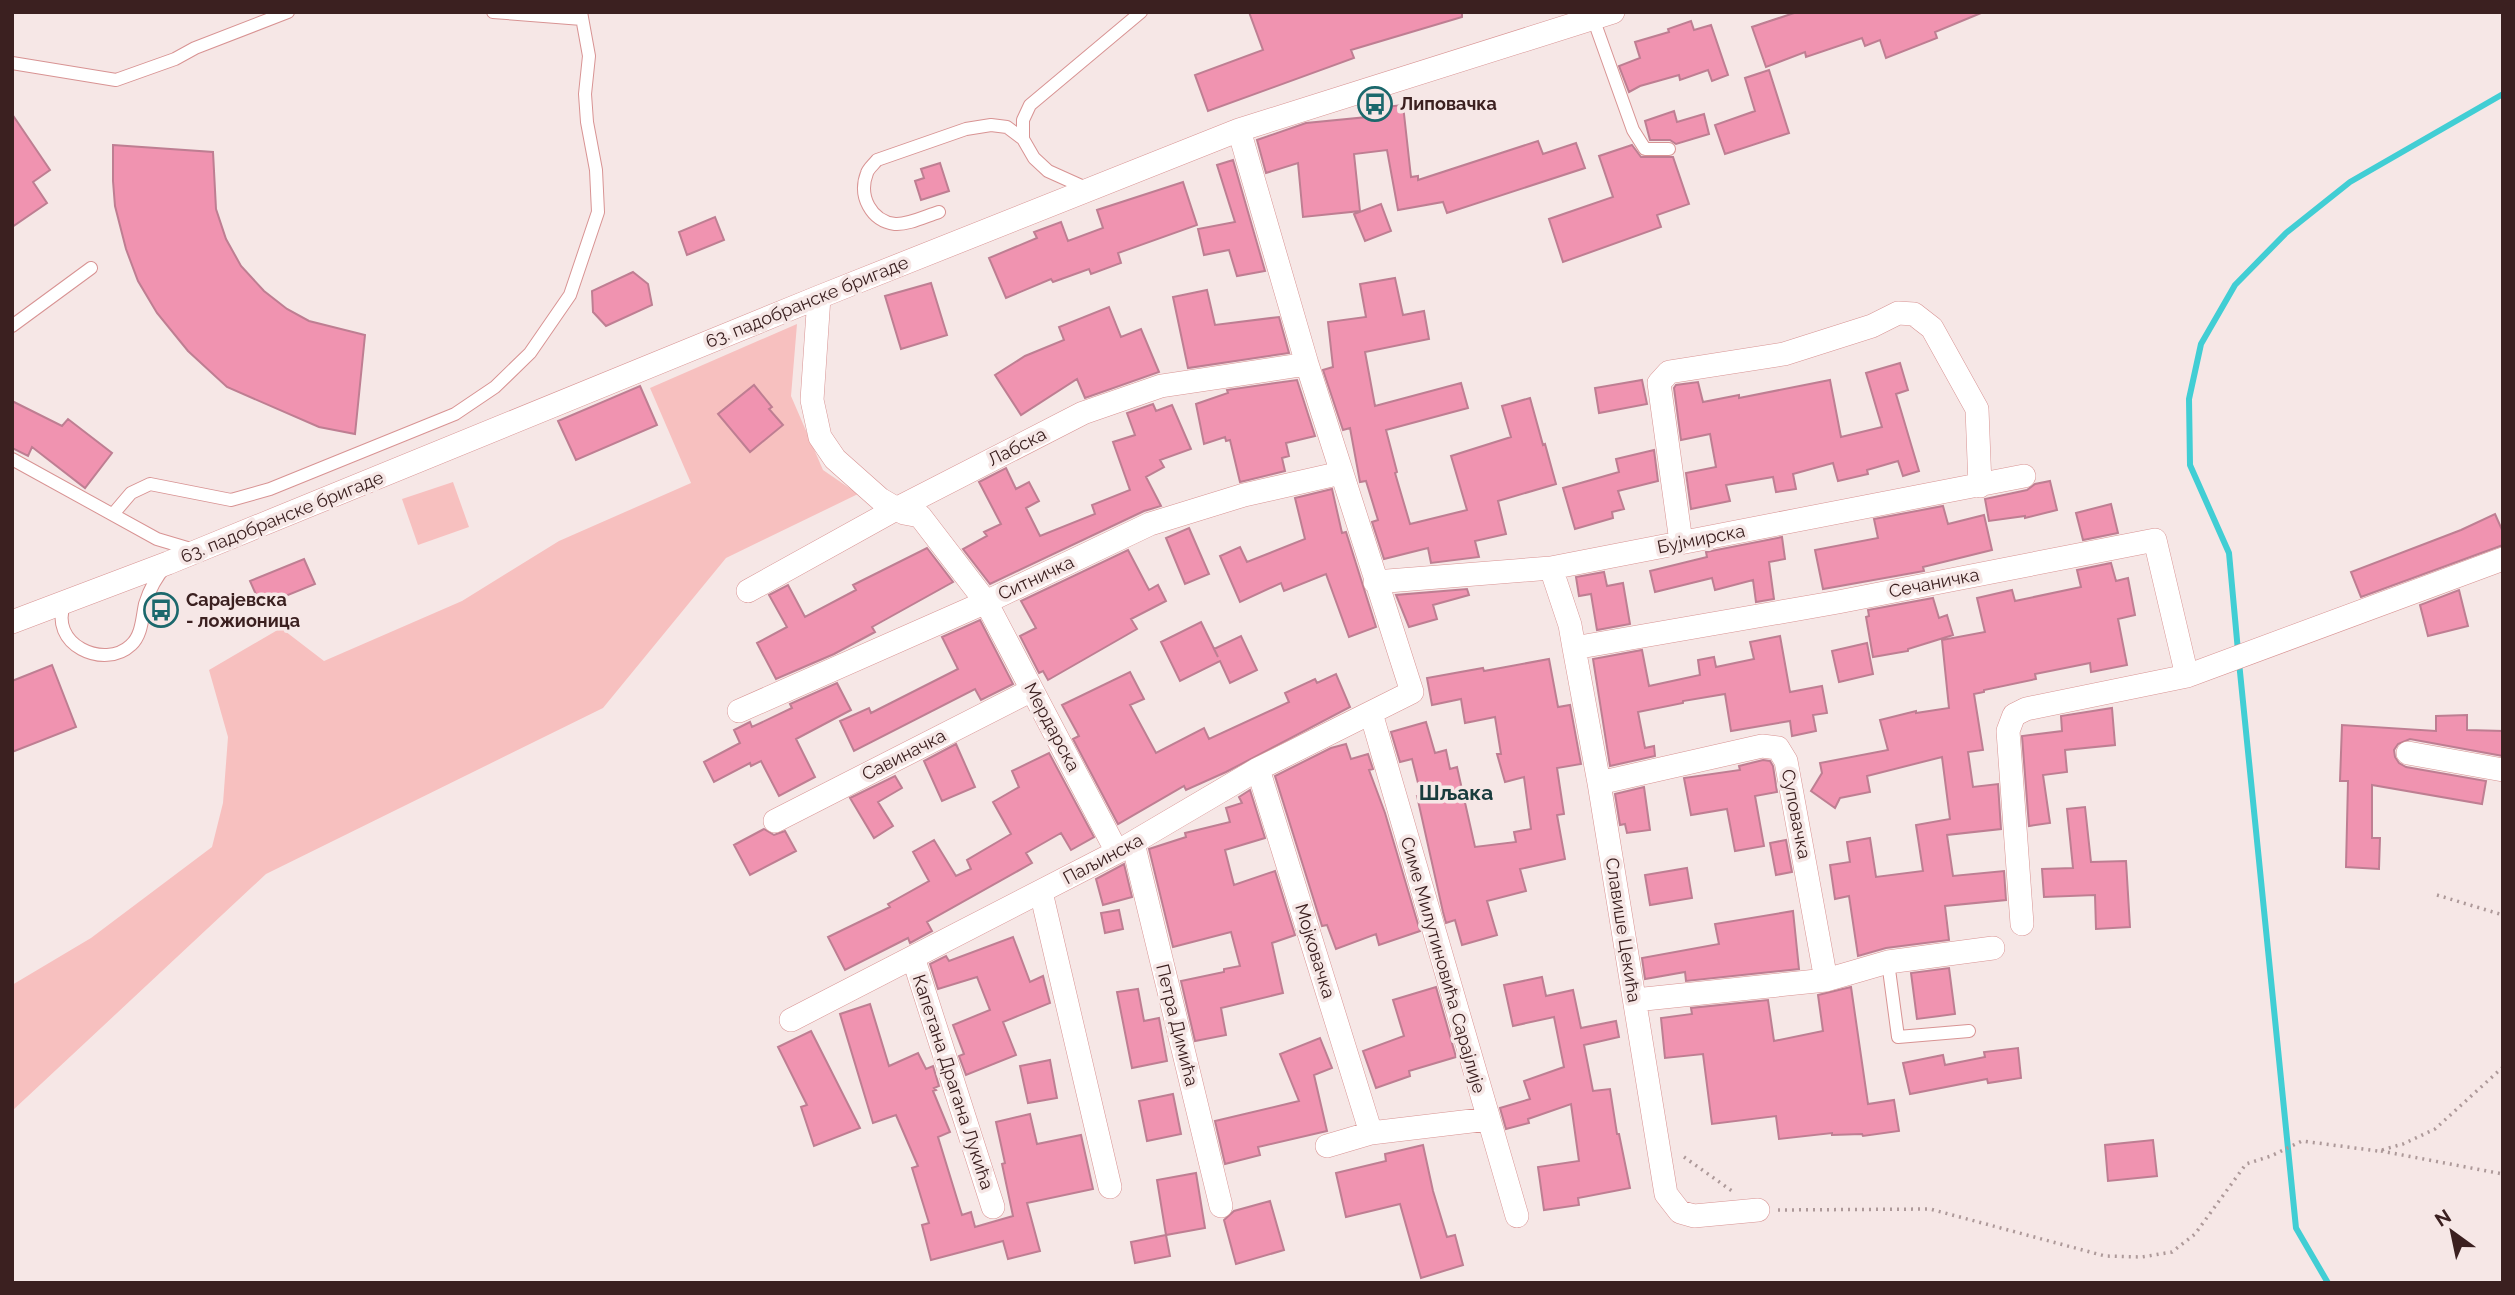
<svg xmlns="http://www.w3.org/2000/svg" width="2515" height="1295" font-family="Raleway,sans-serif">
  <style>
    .green { fill: #f7c0bf }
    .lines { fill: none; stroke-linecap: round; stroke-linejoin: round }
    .stream { stroke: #41ced4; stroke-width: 6 }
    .building { fill: #f093b0; stroke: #be7e92; stroke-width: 2 }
    .service-casing { stroke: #d89393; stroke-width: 14 }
    .minor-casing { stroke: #d89393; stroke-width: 24 }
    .path { stroke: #ad9999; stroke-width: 3.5; stroke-dasharray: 2 5; stroke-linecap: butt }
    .service { stroke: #fff; stroke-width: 12 }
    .minor { stroke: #fff; stroke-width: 23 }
    .labels { text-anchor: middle; stroke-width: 7; stroke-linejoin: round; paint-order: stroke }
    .poi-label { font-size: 18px; font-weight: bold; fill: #3b2020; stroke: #f6e7e6; text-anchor: start }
    .street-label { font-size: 18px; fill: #3b2020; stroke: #f6e7e6 }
    .quarter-label { font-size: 21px; font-weight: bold; fill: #193c3d; stroke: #f6e7e6 }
  </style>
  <rect width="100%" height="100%" fill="#f6e7e6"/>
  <!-- green -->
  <path class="green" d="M797,324l-6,72 32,74 35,24 -132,64 -123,150 -337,166 -254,237v-126l79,-47 121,-91 11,-44 5,-66 -19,-67 72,-42 43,33 138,-60 97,-60 132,-58 -41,-95z
    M453,482l16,45 -51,18 -16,-46z"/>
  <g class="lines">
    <!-- stream -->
    <path class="stream" d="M2238,651l-9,-98 -39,-88 -1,-66 12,-55 34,-59 51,-52 64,-51 153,-88
      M2239,662l57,566 32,55"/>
  </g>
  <!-- building -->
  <path class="building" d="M1249,12h213v5l-111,33 3,8 -146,53 -13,-36 68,-25z
    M1797,12h184v1l-46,19 2,6 -51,20 -6,-18 -15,6 -3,-8 -56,19 -1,-5 -39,15 -14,-40z
    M1691,21l3,9 17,-5 17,50 -16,6 -4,-11 -28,10 -1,-5 -39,11 -11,6 -10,-26 21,-8 -5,-16 34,-10 -1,-3z
    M1769,70l20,63 -64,21 -10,-29 40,-14 -10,-33z
    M1403,105l8,72 7,-1v4l120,-39 5,13 33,-11 9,25 -138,45 -4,-11 -45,8 -11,-60 -33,4 6,57 -57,6 -5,-54 -32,10 -9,-33 49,-17 61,-6 -1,-8z
    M1674,111l3,11 27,-8 5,20 -33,10 -6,-4h-20l-5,-19z
    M12,114l38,56 -17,12 14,21 -35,24z
    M113,145l100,7 3,57 10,30 15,27 23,25 23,18 22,12 56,14 -10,99 -36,-7 -92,-40 -39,-36 -31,-38 -19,-32 -12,-32 -11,-43 -2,-25z
    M1632,145l9,12h32l16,47 -32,11 4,12 -98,35 -14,-43 64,-22 -14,-41z
    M1233,160l32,111 -28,5 -8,-26 -25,5 -6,-26 37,-7 -18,-57z
    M940,163l9,28 -28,9 -6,-19 9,-3 -3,-9z
    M1183,182l14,43 -79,28 3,10 -30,11 -2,-5 -36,13 -2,-3 -45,19 -17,-40 48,-20 -3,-6 27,-10 7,19 35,-13 -6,-18z
    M1381,204l10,27 -26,10 -11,-27z
    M715,217l9,23 -37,15 -8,-23z
    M633,272l15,12 4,21 -46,21 -13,-14 -1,-21z
    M1395,278l8,37 21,-4 5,28 -64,13 10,54 86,-23 7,25 -82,22 11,42 -2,1 15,51 57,-14 -16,-54 60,-19 -9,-31 28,-8 13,47 2,-1 11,40 -58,17 8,33 -31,7 4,16 -48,6 -3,-15 -44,11 -12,-37 6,-2 -12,-39 -6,1 -10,-54 -7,2 -20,-60 10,-3 -5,-45 38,-5 -6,-33z
    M931,283l16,52 -46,14 -16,-53z
    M1207,290l8,35 64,-8 10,36 -101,15 -15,-71z
    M1109,307l12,30 20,-8 18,43 -74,26 -8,-19 -56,36 -26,-40 30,-19 39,-16 -5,-13z
    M1900,363l8,27 -12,4 23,77 -16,5 -5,-15 -31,9 1,4 -30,7 -5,-18 -40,11 3,15 -20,3 -3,-15 -47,8 4,16 -39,8 -5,-36 30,-6 -6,-33 -29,6 -7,-52 2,-3 22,-3 5,20 36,-7v3l91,-18 11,57 41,-10 -16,-54z
    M1297,380l18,56 -29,7 3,13 -7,2 3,13 -45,11 -10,-42 -4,1 -1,-4 -21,7 -8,-40 32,-11 -1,-3z
    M1642,380l5,24 -48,9 -4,-25z
    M754,385l18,22 -3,2 14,16 -33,27 -32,-38z
    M640,386l17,39 -81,35 -18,-39z
    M12,401l50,25 6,-7 44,34 -27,35 -53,-41 -4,9 -16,-8z
    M1153,404l3,7 16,-6 19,44 -31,11 4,7 -18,10 15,29 -17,5 -154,73 -27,-35 24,-13 -3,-4 17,-8 -22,-42 27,-14 10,21 13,-7 10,19 -13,7 14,28 55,-22 -3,-9 38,-15 -17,-48 22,-7 -8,-22z
    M1654,450l4,31 -40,10 6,18 -12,3 1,6 -38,11 -12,-41 56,-16 -3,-13z
    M2050,481l7,29 -32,8v-2l-36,5 -4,-22 42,-9 8,-6z
    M1332,489l10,44 4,-1 30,95 -27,10 -23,-63 -42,17 -3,-8 -41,19 -20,-46 20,-9 7,15 58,-23 -10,-41z
    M2111,504l7,29 -35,7 -7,-27z
    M1943,506l5,18 36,-9 8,35 -69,17 1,4 -101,18 -8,-39 63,-12 -4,-19z
    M2495,514l8,18v13l-142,52 -10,-25 110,-42z
    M1189,528l20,46 -24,10 -19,-46z
    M1782,537l3,22 -16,3 5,37 -18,3 -3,-22 -38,10 -3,-12 -57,14 -5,-21 57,-14 -1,-5z
    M927,548l26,34 -81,45 3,5 -41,22 -58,25 -19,-36 30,-16 -18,-32 19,-10 17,32 51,-27 -3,-5z
    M1128,550l21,40 9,-5 8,16 -35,18 6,10 -89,51 -5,-9 -4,2 -19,-37 16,-8 -15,-27z
    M304,559l11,25 -54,22 -11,-25z
    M2111,563l5,18 12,-3 7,37 -17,4 9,46 -36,7 -1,-9 -55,11 1,5 -52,11v2l-10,2 9,56 -15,2 5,35 25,-3 3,45 -54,6 6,41 51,-5 2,29 -61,6 4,34 -63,8 -28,8 -9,-60 -14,3 -5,-34 20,-3 -3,-20 23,-4 6,39 47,-6 -7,-46 34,-6 -8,-62 -75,19 3,16 -30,6 -5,10 -24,-17 11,-18 -2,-10 68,-13 -8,-30 36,-9v2l33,-5 -7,-68 43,-8 -8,-34 35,-8 3,11 66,-14 -4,-17z
    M1604,572l3,14 16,-3 7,41 -33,6 -6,-36 -12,2 -3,-19z
    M1467,589l2,6 -36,10 4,14 -28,8 -13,-32z
    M2459,590l9,36 -40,10 -8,-31z
    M1933,598l6,20 8,-3 6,20 -45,14v2l-35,6 -7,-40 3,-1 -1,-6z
    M980,620l33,64 -32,16 -6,-11 -121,62 -14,-30 29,-13 2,5 87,-44 -16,-32z
    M1201,622l17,35 -4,-8 27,-13 16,34 -27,13 -10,-22 -40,20 -19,-39z
    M1780,636l10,56 32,-6 5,27 -14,2 3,16 -24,5 -2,-15 -59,10 -6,-37 -42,7v2l-45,9 7,36 9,-2 1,10 -45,10 -17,-107 49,-9 7,36 51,-11 -2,-15 16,-3 2,10 38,-8 -4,-17z
    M1867,643l6,31 -34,8 -7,-31z
    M1549,659l9,48 12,-2 11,59 -24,4 7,46 -7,1 8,44 -45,10 6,22 -39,10 10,34 -35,10 -7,-25 -9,3 -3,-11 -26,-116 4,-1 -9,-36 -12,3 -9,-30 35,-10 9,31 11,-3 4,19 7,-2 18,80 41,-5 -2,-10 17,-3 -7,-52 -19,5 -8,-28h4l-6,-37 -30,6 -4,-24 -29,6 -5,-27 56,-10 1,3z
    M52,665l24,62 -64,25v-71z
    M1130,672l14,27 -14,6 26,48 48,-25 5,11 80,-37 -4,-9 30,-14 2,4 19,-9 14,33 -124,65 -40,18 -2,-4 -66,38 -45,-85 6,-3 -17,-31z
    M837,683l14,27 -55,29 19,38 -36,19 -18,-35 -10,5 -1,-3 -36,19 -10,-20 36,-19 -6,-13 16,-8 2,5 40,-19 -2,-4z
    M2112,708l3,37 -50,5 2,22 -24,3 7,48 -21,3 -7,-90 40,-5 -1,-15z
    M2467,715v15l36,1v25l-93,-17 -12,5 -4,6 1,7 4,6 7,4 80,14 -4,23 -110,-19v53h8l-1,31 -33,-2 2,-86h-8l2,-56 94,6v-15z
    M956,744l19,43 -33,14 -18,-40z
    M1346,744l5,15 17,-5 5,15 -4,1 16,43 35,118 -41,14 -3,-11 -40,15 -9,-24 -5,1 -47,-150 56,-28z
    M1049,753l45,84 -23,13 -10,-17 -35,20 6,10 -105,59 5,9 -22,12 -2,-5 -63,32 -17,-33 62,-30 -2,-3 41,-23 -16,-29 21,-12 22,36 15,-7 -4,-9 44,-26 -18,-32 26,-15 -7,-16z
    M1763,760l7,1 3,5 4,26 -22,4 9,50 -29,5 -8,-42 -36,6 -7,-37 56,-8 -1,-4z
    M895,776l7,12 -24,14 15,24 -19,12 -24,-40z
    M1644,787l6,43 -23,3 -2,-9 -5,1 -5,-31z
    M1250,790l15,48 -40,12 9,35 41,-14 20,64 -23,8 11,50 -62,15 5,27 -31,6 -14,-60 43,-9v-3l16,-3 -9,-34 -58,15 -24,-98 37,-12 -1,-4 45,-11 -4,-14 16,-5 -3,-6z
    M2085,807l6,55 35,-1 4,66 -34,2 -1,-34 -51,2 -2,-28 31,-1 -6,-59z
    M764,829l10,6 11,-4 11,20 -46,24 -16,-30z
    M1786,840l6,32 -16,3 -6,-32z
    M1124,864l8,33 -29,8 -7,-26z
    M1687,868l5,30 -42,7 -5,-30z
    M1119,910l4,19 -18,4 -4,-20z
    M1793,911l6,58 -113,12 -1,-9 -40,7 -3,-21 77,-14 -4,-20z
    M1013,937l17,45 13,-6 7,27 -47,19 13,33 -50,20 -7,-19 5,-2 -11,-29 37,-15 -13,-33 -39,12 -8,-25 16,-8 3,5z
    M1949,968l6,46 -38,5 -6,-46z
    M1542,977l4,19 27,-6 8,38 35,-7 3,16 -35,8 9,46 17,-2 7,45h2l11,54 -52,10 1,7 -35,5 -6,-43 41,-6 -8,-57 -43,15 1,4 -23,6 -6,-21 30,-9 -6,-18 40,-14 -10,-50 -41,9 -9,-41z
    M1436,987l20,70 -47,14 1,5 -34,12 -13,-37 41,-15 -11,-36z
    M1851,987l17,117 26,-4 5,31 -36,5 -1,-2 -30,1v-2l-53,6 -3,-23 -64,8 -9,-70 -38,4 -4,-40 31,-4 -1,-6 77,-8 6,41 49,-10 -5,-36z
    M1138,989l6,32 15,-3 8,43 -35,7 -15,-76z
    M870,1004l19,62 29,-13 8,16 7,-3 6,20 -5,2 2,2 -3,1 17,41 -12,5 24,78 9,-3 4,15 38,-11 -11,-52 3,-1 -9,-41 34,-8 7,30 44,-9 12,54 -66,14 13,48 -32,8 -5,-18 -72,19 -9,-35 7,-2 -17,-55 6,-2 -22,-51 -23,8 -33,-109z
    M811,1031l49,97 -46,18 -13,-39 6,-2 -29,-58z
    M1320,1038l12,30 -18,7 13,56 -69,16 2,8 -35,9 -10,-43 84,-20 -19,-47z
    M2018,1048l3,30 -33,5 -1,-4 -77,15 -7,-31 40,-8 2,10 40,-8 -1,-5z
    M1050,1060l7,38 -29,5 -8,-37z
    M1173,1094l8,40 -34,7 -8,-40z
    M2153,1140l4,36 -49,5 -3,-36z
    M1423,1145l10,46 14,46 8,-2 8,30 -42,13 -21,-74 -54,13 -10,-44 50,-12 -1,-7z
    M1196,1173l9,55 -39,7 -9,-55z
    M1270,1201l14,49 -48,14 -12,-44 10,-9z
    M1166,1235l4,21 -35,7 -4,-21z"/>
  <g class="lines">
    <!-- service casing -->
    <g class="service-casing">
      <path id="service" d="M493,12l89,7
        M1593,18l40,112 12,19h24
        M12,63l104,17 59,-21 20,-11 93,-36
        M1023,139v-19l7,-15 111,-93
        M939,212c-13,4 -31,13 -44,12 -24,-3 -37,-28 -28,-51 1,-4 7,-9 10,-13l89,-31 25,-4 16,2 16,12 11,19 14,13 40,18
        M12,326l79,-58
        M12,459l145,80 37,11
        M114,513l17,-20 19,-9 81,16 39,-11 185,-75 40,-27 35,-34 40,-58 28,-83 -2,-42 -9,-48 -2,-28 4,-38 -8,-44
        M65,602c-18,43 40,68 66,43 11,-10 11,-27 14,-41 4,-13 11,-27 21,-38
        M1888,962l10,75 71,-6"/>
    </g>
    <!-- minor casing -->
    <g class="minor-casing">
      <path id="minor" d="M819,297l-7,103 8,37 15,22 45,40 24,14 16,3 66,86 131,250
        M1681,542l-22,-159 10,-11 115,-18 88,-28 26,-13 16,1 18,14 45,81 3,77
        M1551,568l19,57 4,23 25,135 67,411 14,18 14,4 64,-6
        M1375,582l176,-14 473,-92
        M748,591l148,-82 187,-96 78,-27 146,-22
        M12,622l156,-59 651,-266 420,-167 374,-118
        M1574,648l264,-46 317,-62 32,136
        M739,711l247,-109 164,-78 94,-29 97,-22
        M1371,713l146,503
        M2408,753l95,17
        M1258,769l113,364
        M1599,783l163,-37 16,2 8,13 40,219
        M775,821l257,-131
        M1133,843l88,363
        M1041,892l69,295
        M2022,924l-14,-193 6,-16 12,-6 161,-33 316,-117
        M913,957l80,250
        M1635,1000l191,-20 62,-18 105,-14
        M791,1020l326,-168 141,-83 154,-77 -105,-328 -68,-234
        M1327,1146l44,-13 117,-14"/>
    </g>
    <!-- path -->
    <path class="path" d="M2437,895l66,20
      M2381,1151l122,23
      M1684,1157l48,34
      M1778,1210l152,-1 175,47 37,1 30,-5 23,-18 51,-70 25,-8 31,-15 76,10 25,-7 32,-15 68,-62"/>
    <!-- service -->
    <use href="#service" class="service"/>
    <!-- minor -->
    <use href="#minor" class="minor"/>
  </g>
  <!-- icons -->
  <defs>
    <g id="bus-ring" transform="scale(1.75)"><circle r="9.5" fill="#f6e7e6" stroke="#1b686c" stroke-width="1.5"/><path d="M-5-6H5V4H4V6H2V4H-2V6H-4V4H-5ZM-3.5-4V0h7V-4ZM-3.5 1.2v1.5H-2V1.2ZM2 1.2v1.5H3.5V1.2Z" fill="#1b686c"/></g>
  </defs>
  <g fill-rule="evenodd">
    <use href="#bus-ring" x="1375" y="104"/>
    <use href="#bus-ring" x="161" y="610"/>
  </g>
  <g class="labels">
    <!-- poi labels -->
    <g class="poi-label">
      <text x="1400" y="110">Липовачка</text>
      <text x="186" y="606">Сарајевска<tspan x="186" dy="21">- ложионица</tspan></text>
    </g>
    <!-- street labels -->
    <g class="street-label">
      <text transform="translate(807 302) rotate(-22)" y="6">63. падобранске бригаде</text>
      <text transform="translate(1017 447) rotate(-27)" y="6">Лабска</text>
      <text transform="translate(282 517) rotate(-22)" y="6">63. падобранске бригаде</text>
      <text transform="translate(1701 539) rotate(-11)" y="6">Бујмирска</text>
      <text transform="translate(1036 578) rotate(-25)" y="6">Ситничка</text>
      <text transform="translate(1934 583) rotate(-11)" y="6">Сечаничка</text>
      <text transform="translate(1052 727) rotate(62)" y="6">Мердарска</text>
      <text transform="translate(904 755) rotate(-27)" y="6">Савиначка</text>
      <text transform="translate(1796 814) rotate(79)" y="6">Суповачка</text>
      <text transform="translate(1103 859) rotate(-28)" y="6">Паљинска</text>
      <text transform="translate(1623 930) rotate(81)" y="6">Славише Цекића</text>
      <text transform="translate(1315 951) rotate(73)" y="6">Мојковачка</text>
      <text transform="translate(1443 965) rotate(74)" y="6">Симе Милутиновића Сарајлије</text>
      <text transform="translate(1177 1025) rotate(76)" y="6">Петра Димића</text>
      <text transform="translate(953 1082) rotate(72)" y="6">Капетана Драгана Лукића</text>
    </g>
    <!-- quarter labels -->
    <g class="quarter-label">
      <text x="1456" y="800">Шљака</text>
    </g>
  </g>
  <!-- border -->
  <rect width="2515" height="1295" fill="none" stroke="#3b2020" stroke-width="28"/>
  <!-- north arrow -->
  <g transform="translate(2452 1232) rotate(327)" stroke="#f6e7e6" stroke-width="5" paint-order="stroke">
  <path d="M0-5L12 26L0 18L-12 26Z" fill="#3b2020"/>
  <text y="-10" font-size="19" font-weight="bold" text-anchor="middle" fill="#3b2020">N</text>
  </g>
</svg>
